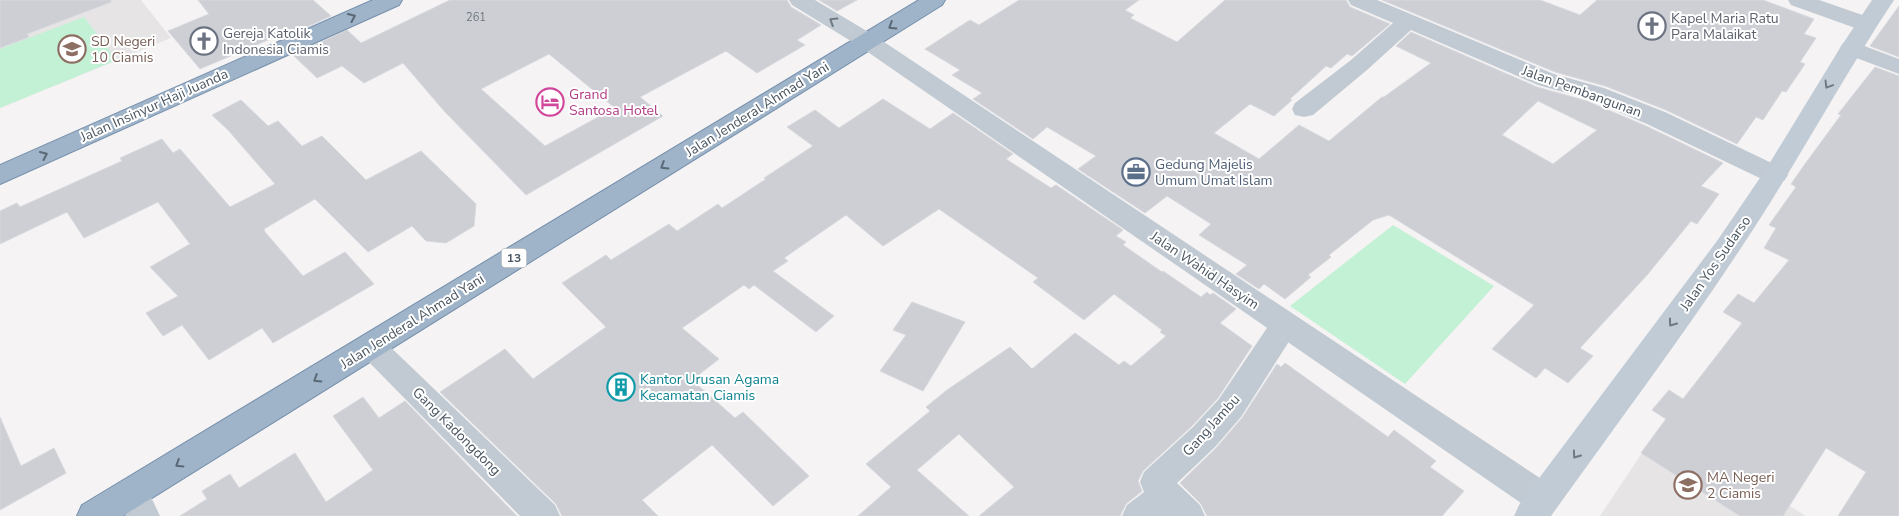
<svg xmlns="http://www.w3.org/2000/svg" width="1899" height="516" font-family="'Nunito Sans',sans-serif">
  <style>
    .education { fill: #e6e4e5 }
    .green { fill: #c3f1d5 }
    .building { fill: #cdcfd5; stroke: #d7d9de; fill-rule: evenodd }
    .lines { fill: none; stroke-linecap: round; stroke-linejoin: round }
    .trunk-casing { stroke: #7690ad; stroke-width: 2 }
    .minor { fill: #c1cad2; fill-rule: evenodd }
    .tertiary { fill: #c1cad2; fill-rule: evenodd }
    .secondary { fill: #c1cbd6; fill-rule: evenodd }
    .trunk { fill: #9fb4c9; fill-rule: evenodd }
    .oneway { stroke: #5b6976 }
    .oneway2 { stroke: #6e7983 }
    .oneway3 { stroke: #6e7984 }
    .labels { text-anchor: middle; stroke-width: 4; stroke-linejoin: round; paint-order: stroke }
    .number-label { font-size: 11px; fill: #6b747e }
    .shield { fill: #fff; stroke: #808990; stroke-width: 1 }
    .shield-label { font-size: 12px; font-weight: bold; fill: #4a5661 }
    .worship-label { font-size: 14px; fill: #5b616d; stroke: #fff; text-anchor: start }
    .education-label { font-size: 14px; fill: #785e54; stroke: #fff; text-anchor: start }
    .street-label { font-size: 14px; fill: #4a5661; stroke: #fff }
    .hotel-label { font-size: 14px; fill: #b23c85; stroke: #fff; text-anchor: start }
    .service-label { font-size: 14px; fill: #4e5e75; stroke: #fff; text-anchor: start }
    .culture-label { font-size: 14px; fill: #0d838f; stroke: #fff; text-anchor: start }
  </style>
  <rect width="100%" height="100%" fill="#f5f3f3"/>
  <!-- education -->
  <path class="education" d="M0,0h141l30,38 -171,70z
    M1660,426l146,90h-206z"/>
  <!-- green -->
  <path class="green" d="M84,17l33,43 -117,48v-59z
    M1393,225l101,61 -89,98 -115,-78z"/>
  <!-- building -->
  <path class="building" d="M0,0h111v2l-84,32 2,3 -29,11z
    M198,0h115l18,16 -53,24 -3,-3 -75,32 -32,-38 41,-17z
    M450,0h337l4,7 30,18 -24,15 8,5 -48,28 -31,-22 -86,46 23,19 -137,79 -81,-83 -42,-49 -39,20 -22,-17 -25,12 -24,-23 54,-25 14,13zM549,54l66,54 -70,38 -64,-57z
    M819,0h38l-20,11z
    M1019,0h120l-14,10 9,5 -4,3 47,24 48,-42h121l4,7 40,17 -38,32 -5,-2 -16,14 -5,-2 -36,33 2,1 -18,16 -24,-12 -36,29 45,26 40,-34 30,16 53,-44h2l47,-34 -35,-17 15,-14 126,55 50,14 59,25 77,37 -22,23 18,8 -22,30 -6,-3 -43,53 -68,74 13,8 -25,27 -23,-15 -9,10 -44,-29 42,-44 -145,-90 -16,5 -44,35 2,2 -23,18 3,2 -26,22 -21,-15 -5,5 -23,-15 11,-9 -48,-30 12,-11 -44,-28 -22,17 -67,-44 18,-13 -49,-29 -14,12 -60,-40 9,-6 -30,-18 8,-5 -35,-21 45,-29 9,5zM1538,101l59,29 -44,34 -51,-29z
    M1382,0h158l40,15 17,-15h166l51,19 -10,15 12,4 -16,24 5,2 -19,28 -4,-1 -19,29 -7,-3 -19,27 -71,-34 -61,-24 -50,-14z
    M1899,6v51l-29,-11z
    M1875,67l24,9v440h-61l28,-44 -40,-24 -43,68h-43l-99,-63 25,-34 -14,-9 17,-20 14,9 59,-76 -19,-11 15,-18 16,9 35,-43 -25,-12 12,-20 -7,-3 27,-38 -5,-3 14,-20 36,-49 -3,-1z
    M883,99l47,30 23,-16 60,41 -7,5 45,29 5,-3 67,45 -7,6 10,6 -3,3 39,27 1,-1 38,26 6,-5 3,3 3,-2 23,16 -16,14 32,23 -34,52 -26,28 -49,45 -5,10 4,10 -16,13 -6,12h-141l35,-29 -55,-53 -42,36 52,46h-111l33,-29 -25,-23 64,-53 -4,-4 21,-17 63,-43 22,22 43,-36 44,32 5,-4 7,5 35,-30 -6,-4 2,-2 -48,-36 -30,26 -51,-38 5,-4 -99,-69 -56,37 -37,-31 -62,43 4,3 -15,10 61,45 -18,16 -62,-47 -5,4 -5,-4 -62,43 37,31 -27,21 43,38 8,-6 66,64 -36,30 -61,-61 -70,55 16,16h-96l-6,-12 -116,-112 65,-43 28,30 73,-52 -44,-44 44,-28 5,5 58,-36 8,7 41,-27 4,4 44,-29 -2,-1 49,-32 -26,-19 28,-17 24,18z
    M241,100l27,26 10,-5 24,25 20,-10 44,44 55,-29 55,53 -2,22 -28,17 -20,-2 -14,-15 -44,26 -53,-53 -51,30 1,3 38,44 42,-24 29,32 -101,59 -11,-15 -53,32 -27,-35 -19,11 -17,-23 32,-17 -28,-29 40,-23 -32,-42 -74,36 -17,-26 -67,32v-33l17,-8 3,4 102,-46 -2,-3 42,-19 11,14 7,-4 50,58 45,-23 -47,-54 -16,-15z
    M912,302l53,20 -42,69 -43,-20 26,-36 -13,-5z
    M1285,363l103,74 6,-7 42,31 -6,6 34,24 -22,25h-235l-6,-12 -21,-21 36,-35 26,-30 35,-54 4,3z
    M363,397l16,21 26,-17 112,115h-337l27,-17 -5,-8 28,-17 9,14 56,-35 31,49 47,-32 -40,-54z
    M0,417l21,49 33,-18 12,25 -66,37z"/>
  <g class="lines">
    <!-- trunk casing -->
    <g class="trunk-casing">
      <path id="trunk" d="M373,0h29l-3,5 -399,179v-19z
        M919,0h26l-3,5 -819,511h-46l5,-11z"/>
    </g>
    <!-- minor -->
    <path class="minor" d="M1348,0h29l177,74 50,14 61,24 119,57 4,6 -4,6 -9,3 -9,-3 -119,-57 -59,-25 -50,-14 -127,-55 -44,40 -54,45 -9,2 -9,-2 -3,-6 3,-6 56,-43 42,-37 -42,-18z
      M1851,41l48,18v15l-56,-21 -3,-5 3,-5z
      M1285,312l10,4 5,8 -5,8 -54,85 -26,30 -38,36 23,22 5,11h-83l5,-11 17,-13 -4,-10 4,-10 49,-45 26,-28 56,-83z
      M371,334l10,4 174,167 5,11h-40l-159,-162 -5,-8 5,-8z
      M132,478l12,4 16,34h-34l-10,-23 4,-11z"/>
    <!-- tertiary -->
    <path class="tertiary" d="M789,0h26l60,36 680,452 5,11 -5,11 -12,4 -12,-4 -672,-464 -67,-41z
      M1788,0h31l55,19 3,5 -3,5 -8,2 -8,-2 -67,-24z"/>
    <!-- secondary -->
    <path class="secondary" d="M1872,0h22c-55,83 -101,171 -157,254 -59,89 -124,175 -186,262h-37l5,-11 198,-264 49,-72 74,-121z"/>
    <!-- trunk -->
    <use href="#trunk" class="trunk"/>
  </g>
  <!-- one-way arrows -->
  <defs><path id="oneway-chevron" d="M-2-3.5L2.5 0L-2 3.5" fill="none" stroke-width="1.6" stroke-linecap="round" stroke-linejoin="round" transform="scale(1.25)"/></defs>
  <g class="oneway">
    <use href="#oneway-chevron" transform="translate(352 17) rotate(-24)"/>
    <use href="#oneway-chevron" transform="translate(892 26) rotate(148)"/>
    <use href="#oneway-chevron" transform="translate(44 155) rotate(-24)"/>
    <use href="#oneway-chevron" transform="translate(664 166) rotate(148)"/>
    <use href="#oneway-chevron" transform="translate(317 379) rotate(148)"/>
    <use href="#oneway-chevron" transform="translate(179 464) rotate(148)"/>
  </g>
  <use class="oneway2" href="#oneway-chevron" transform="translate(833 21) rotate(-148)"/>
  <g class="oneway3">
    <use href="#oneway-chevron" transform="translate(1828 85) rotate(121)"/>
    <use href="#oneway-chevron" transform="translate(1672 323) rotate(126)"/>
    <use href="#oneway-chevron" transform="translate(1576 455) rotate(126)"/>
  </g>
  <!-- icons -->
  <defs>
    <g id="church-ring" transform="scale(1.4375)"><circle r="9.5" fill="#fff" stroke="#6b7280" stroke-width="1.5"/><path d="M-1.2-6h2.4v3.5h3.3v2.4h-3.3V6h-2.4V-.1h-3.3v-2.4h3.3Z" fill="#6b7280"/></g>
    <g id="school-ring" transform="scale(1.4375)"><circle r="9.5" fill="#fff" stroke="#8d6e63" stroke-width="1.5"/><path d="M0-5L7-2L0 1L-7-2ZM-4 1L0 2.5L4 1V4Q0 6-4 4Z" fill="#8d6e63"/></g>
    <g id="hotel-ring" transform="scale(1.4375)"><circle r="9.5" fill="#fff" stroke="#d1479c" stroke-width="1.5"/><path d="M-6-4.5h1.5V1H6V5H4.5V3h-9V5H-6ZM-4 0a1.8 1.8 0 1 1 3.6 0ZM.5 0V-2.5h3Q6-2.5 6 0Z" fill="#d1479c"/></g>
    <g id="office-ring" transform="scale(1.4375)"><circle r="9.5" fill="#fff" stroke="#5c6f8a" stroke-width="1.5"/><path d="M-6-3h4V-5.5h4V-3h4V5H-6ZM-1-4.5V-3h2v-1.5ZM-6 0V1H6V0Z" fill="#5c6f8a"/></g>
    <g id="building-ring" transform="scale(1.4375)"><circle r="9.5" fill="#fff" stroke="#0f9aa8" stroke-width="1.5"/><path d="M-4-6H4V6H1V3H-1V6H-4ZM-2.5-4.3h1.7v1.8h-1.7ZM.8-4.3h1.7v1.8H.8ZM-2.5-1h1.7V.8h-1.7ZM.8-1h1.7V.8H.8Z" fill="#0f9aa8"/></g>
  </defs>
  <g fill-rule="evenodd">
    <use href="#church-ring" x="1652" y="26"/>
    <use href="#church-ring" x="204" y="41"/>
    <use href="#school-ring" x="72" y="49"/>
    <use href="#hotel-ring" x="550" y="102"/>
    <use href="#office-ring" x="1136" y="172"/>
    <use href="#building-ring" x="621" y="387"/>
    <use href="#school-ring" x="1688" y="485"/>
  </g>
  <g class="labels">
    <!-- number labels -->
    <g class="number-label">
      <text x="476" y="21">261</text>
    </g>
    <!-- shield labels -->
    <rect class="shield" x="501.5" y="248.5" width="25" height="19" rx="4"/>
    <g class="shield-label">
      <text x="514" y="262">13</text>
    </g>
    <!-- worship labels -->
    <g class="worship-label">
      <text x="1671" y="23">Kapel Maria Ratu<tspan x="1671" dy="16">Para Malaikat</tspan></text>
      <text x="223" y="38">Gereja Katolik<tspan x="223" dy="16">Indonesia Ciamis</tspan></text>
    </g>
    <!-- education labels -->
    <g class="education-label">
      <text x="91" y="46">SD Negeri<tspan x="91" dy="16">10 Ciamis</tspan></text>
      <text x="1707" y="482">MA Negeri<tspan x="1707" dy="16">2 Ciamis</tspan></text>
    </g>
    <!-- street labels -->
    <g class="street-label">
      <text transform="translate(1582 91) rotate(20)" y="5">Jalan Pembangunan</text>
      <text transform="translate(154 105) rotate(-24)" y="5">Jalan Insinyur Haji Juanda</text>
      <text transform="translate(757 109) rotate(-32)" y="5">Jalan Jenderal Ahmad Yani</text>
      <text transform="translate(1715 263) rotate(-55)" y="5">Jalan Yos Sudarso</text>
      <text transform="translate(1205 270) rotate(34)" y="5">Jalan Wahid Hasyim</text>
      <text transform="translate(412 321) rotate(-32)" y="5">Jalan Jenderal Ahmad Yani</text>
      <text transform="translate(1211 425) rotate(-48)" y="5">Gang Jambu</text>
      <text transform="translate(457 431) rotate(45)" y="5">Gang Kadongdong</text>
    </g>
    <!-- hotel labels -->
    <g class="hotel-label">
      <text x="569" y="99">Grand<tspan x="569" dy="16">Santosa Hotel</tspan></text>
    </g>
    <!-- service labels -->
    <g class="service-label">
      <text x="1155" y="169">Gedung Majelis<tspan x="1155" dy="16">Umum Umat Islam</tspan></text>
    </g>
    <!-- culture labels -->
    <g class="culture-label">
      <text x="640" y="384">Kantor Urusan Agama<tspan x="640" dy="16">Kecamatan Ciamis</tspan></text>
    </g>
  </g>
</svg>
